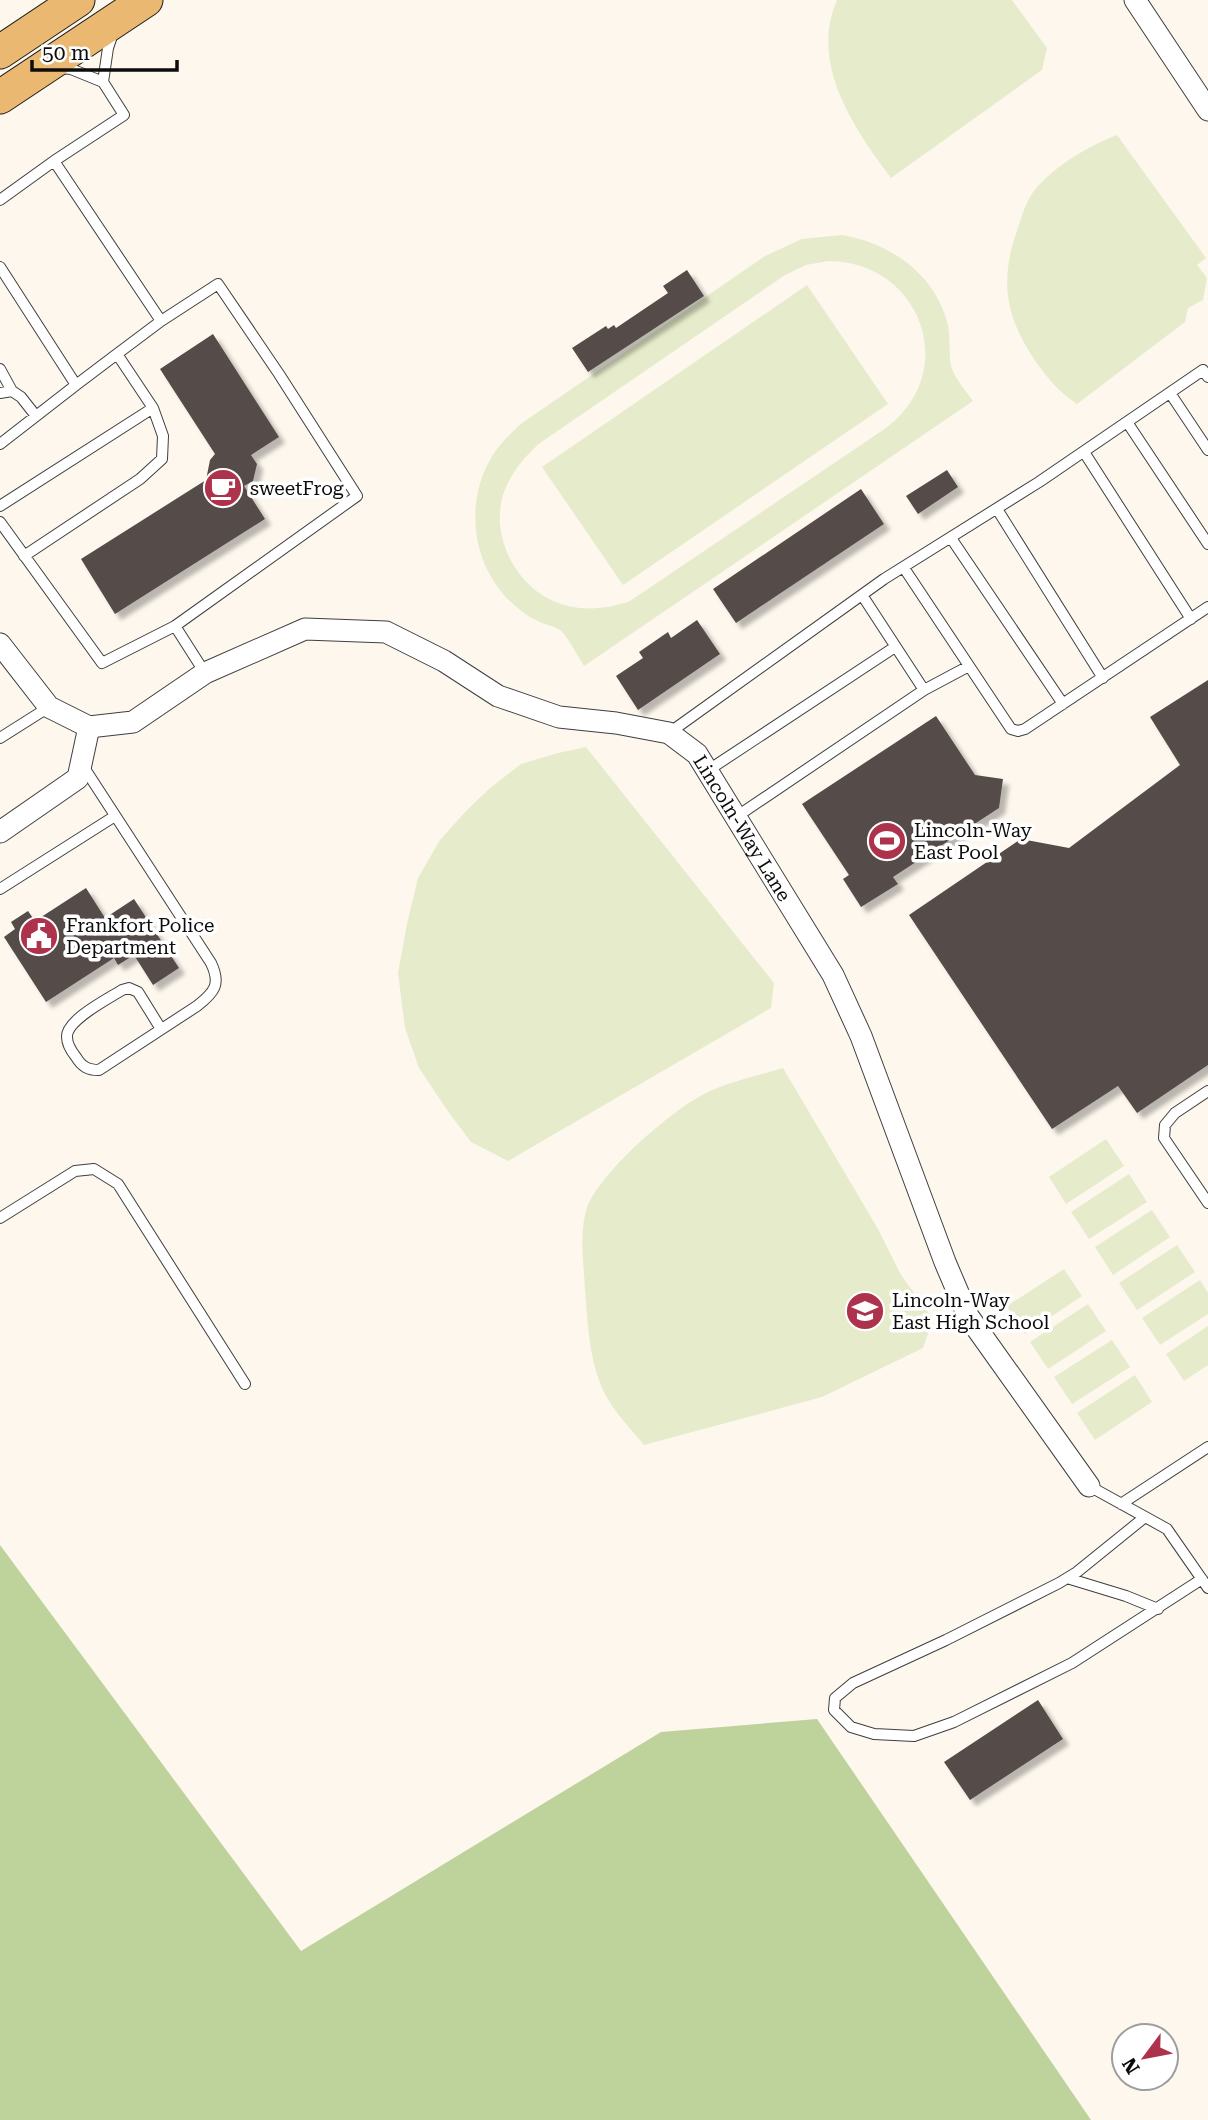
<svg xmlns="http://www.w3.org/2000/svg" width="1208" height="2120" font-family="'Roboto Serif',serif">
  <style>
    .forest { fill: #bed39c }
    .pitch { fill: #e6eccb; fill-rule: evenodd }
    .building { fill: #544c4a; filter: url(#shadow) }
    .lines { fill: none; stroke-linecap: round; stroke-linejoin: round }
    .lane-casing { stroke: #3f3f3f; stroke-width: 12 }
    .street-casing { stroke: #3f3f3f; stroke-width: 23 }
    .primary-casing { stroke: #1d1d1d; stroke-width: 35 }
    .lane { stroke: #fff; stroke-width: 10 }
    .street { stroke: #fff; stroke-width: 21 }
    .primary { stroke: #eab870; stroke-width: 33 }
    .labels { text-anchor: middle; stroke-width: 7; stroke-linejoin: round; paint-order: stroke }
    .poi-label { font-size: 19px; fill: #0c0c0c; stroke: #fff; text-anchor: start }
    .street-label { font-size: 19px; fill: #0c0c0c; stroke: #fff }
  </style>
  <defs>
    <filter id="shadow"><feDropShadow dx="6" dy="6" stdDeviation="2" flood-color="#0004"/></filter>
  </defs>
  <rect width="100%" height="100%" fill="#fdf7ed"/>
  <!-- forest -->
  <path class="forest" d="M0,1545l301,406 360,-219 156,-13 274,401h-1091z"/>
  <!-- pitch -->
  <path class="pitch" d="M837,0h175l35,48 -5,22 -151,108c-37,-50 -82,-114 -54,-178z
    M1117,135l89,123 -9,7 10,13 -4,22 -15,8 -3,14 -108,82c-19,-13 -27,-23 -41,-42 -30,-44 -37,-80 -19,-131 5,-16 9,-31 20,-44 22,-24 50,-40 80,-52z
    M842,235c49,8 94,40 106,90 3,13 0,34 4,44 4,11 14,22 21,32l-389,265c-5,-8 -18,-32 -24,-36 -5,-4 -15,-5 -20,-8 -10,-4 -19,-11 -27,-18 -40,-36 -49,-98 -23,-144 8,-15 20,-26 32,-37l243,-167 37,-17zM828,261c92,0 134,110 58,167l-256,173c-25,9 -54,11 -79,-1 -37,-18 -60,-65 -48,-105 7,-21 21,-38 37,-52l245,-168 21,-10z
    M807,285l81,119 -265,181 -81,-118z
    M586,747l188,236 -3,25 -263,153 -37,-19 -24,-32 -28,-42 -14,-40 -7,-55 9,-49 11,-46 22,-38 27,-30 23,-22 31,-24 37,-11z
    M783,1068l95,161 23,46 32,44 -10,29 -101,49 -178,48c-13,-16 -29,-32 -39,-51 -16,-32 -17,-68 -20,-104 -1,-26 -6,-54 1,-79 10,-36 87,-102 120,-118 24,-12 51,-17 77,-25z
    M1106,1139l18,27 -58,38 -17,-27z
    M1129,1174l18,28 -58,37 -18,-27z
    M1152,1210l18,27 -57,38 -18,-28z
    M1177,1245l18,27 -58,38 -18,-27z
    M1064,1269l18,27 -57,38 -18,-28z
    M1200,1280l8,13v21l-48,31 -18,-27z
    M1088,1304l18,27 -58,38 -18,-27z
    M1208,1326v39l-24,16 -18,-27z
    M1112,1340l18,27 -58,37 -18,-27z
    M1135,1375l17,27 -57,38 -18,-27z"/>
  <!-- building -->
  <path class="building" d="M687,270l17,26 -116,76 -16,-24 34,-22 2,3 6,-4 2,3 52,-35 -5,-7z
    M213,334l66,103 -28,18 6,9 -4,17 -9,5 21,33 -150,95 -34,-55 125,-79 4,-20 5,-6 -55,-85z
    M947,470l11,17 -40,27 -12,-18z
    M861,489l23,35 -148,99 -23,-34z
    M697,620l23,34 -82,56 -22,-34 27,-18 -4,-6 29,-20 3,6z
    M1208,680v385l-71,48 -19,-27 -66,43 -143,-214 112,-76 48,9 111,-83 -30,-48z
    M936,716l39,59 28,4 -4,29 -106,69 5,7 -37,23 -18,-28 6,-4 -47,-71z
    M86,888l19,30 29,-19 45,69 -26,17 -19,-30 -16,10 -4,-7 -68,44 -42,-65 11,-8 -4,-7 17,-11 7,10z
    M1038,1700l25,39 -93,61 -26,-38z"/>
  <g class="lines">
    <!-- lane casing -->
    <g class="lane-casing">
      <path id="lane" d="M103,82l5,-34 5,-15
        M54,161l70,-46 -21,-33 -32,-13 -11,-1
        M0,200l54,-39 107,160 57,-37 61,90 78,122 -182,130 -73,37 -102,-141
        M0,267l76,118 41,-31 36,54 -153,98
        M117,354l44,-33
        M0,369l12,22
        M0,393l12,-2 9,6 15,19
        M1170,393l38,57
        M1127,422l81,122
        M0,444l76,-59
        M1084,452l107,167
        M997,509l106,169
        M951,538l112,166
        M24,556l116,-77 22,-20 1,-23 -10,-28
        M904,568l107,161 7,2 7,-2 183,-122
        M862,595l62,95
        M175,626l30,47
        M669,733l215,-154 155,-97 164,-112 5,7
        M0,738l49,-31
        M83,766l128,197c10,21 4,29 -14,43l-98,64c-11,0 -17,-3 -23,-13 -4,-5 -9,-13 -9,-20 -1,-17 41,-38 55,-47l7,-2 9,4 23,37
        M707,771l188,-124
        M736,817l188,-127 45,-24
        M0,889l115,-73
        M1208,1091l-33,22 -10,12 -1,13 44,65
        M0,1218l75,-47 19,-2 24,15 127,200
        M1089,1486l78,43 41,59
        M1121,1504l87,-57
        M1145,1517l-68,55 -18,11 -113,57 -93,43 -18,15 -1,12 17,17 23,7 40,2 40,-14 118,-59 130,-84
        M1067,1578l59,18 32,13"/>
    </g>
    <!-- street casing -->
    <g class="street-casing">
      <g id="street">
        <path d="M1135,0l73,110"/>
        <path id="s1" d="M0,644l49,63 40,20 44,-5 72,-49 100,-44 81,3 58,29 54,35 61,21 57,6 53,10 28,21 136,221 28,61 84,226 23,54 121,170"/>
        <path d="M0,832l78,-54 11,-51"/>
      </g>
    </g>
    <!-- primary casing -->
    <g class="primary-casing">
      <path id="primary" d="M0,52l78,-52
        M0,97l146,-97"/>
    </g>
    <!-- lane -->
    <use href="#lane" class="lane"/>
    <!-- street -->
    <use href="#street" class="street"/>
    <!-- primary -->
    <use href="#primary" class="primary"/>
  </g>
  <!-- icons -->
  <defs>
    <g id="cafe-disc" transform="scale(2.0125)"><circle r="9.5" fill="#ad334d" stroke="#fff"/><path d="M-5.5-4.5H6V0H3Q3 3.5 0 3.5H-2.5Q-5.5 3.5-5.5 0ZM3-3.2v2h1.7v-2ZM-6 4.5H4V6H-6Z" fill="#fff"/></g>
    <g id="stadium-disc" transform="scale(2.0125)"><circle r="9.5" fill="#ad334d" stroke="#fff"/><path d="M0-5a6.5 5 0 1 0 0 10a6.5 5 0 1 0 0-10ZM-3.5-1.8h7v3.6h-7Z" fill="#fff"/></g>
    <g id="civic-disc" transform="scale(2.0125)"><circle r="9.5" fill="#ad334d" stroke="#fff"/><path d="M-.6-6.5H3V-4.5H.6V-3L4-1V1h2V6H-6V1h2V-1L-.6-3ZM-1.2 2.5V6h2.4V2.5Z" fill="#fff"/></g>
    <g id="school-disc" transform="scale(2.0125)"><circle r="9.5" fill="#ad334d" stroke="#fff"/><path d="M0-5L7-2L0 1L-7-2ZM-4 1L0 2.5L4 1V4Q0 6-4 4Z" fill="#fff"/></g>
  </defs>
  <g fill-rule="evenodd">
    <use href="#cafe-disc" x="223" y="488"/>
    <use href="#stadium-disc" x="887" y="841"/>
    <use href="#civic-disc" x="39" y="936"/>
    <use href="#school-disc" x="865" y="1311"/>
  </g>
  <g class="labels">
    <!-- poi labels -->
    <g class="poi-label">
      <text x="250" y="495">sweetFrog</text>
      <text x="914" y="837">Lincoln-Way<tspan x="914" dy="22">East Pool</tspan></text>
      <text x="66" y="932">Frankfort Police<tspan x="66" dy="22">Department</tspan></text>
      <text x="892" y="1307">Lincoln-Way<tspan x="892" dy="22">East High School</tspan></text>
    </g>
    <!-- street labels -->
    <g class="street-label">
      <text dy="7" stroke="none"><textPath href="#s1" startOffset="873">Lincoln-Way Lane</textPath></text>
    </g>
  </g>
  <!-- north arrow -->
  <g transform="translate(1145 2057) rotate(238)"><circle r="33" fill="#ffffff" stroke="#9e9e9e" stroke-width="2"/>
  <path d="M0-5L12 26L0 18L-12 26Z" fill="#ad334d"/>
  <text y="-10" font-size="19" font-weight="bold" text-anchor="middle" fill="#0c0c0c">N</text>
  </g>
  <!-- scale -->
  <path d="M32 60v10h145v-10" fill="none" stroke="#0c0c0c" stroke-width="3.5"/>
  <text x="42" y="60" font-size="21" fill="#0c0c0c" stroke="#ffffff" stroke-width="5" paint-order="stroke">50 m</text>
</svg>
